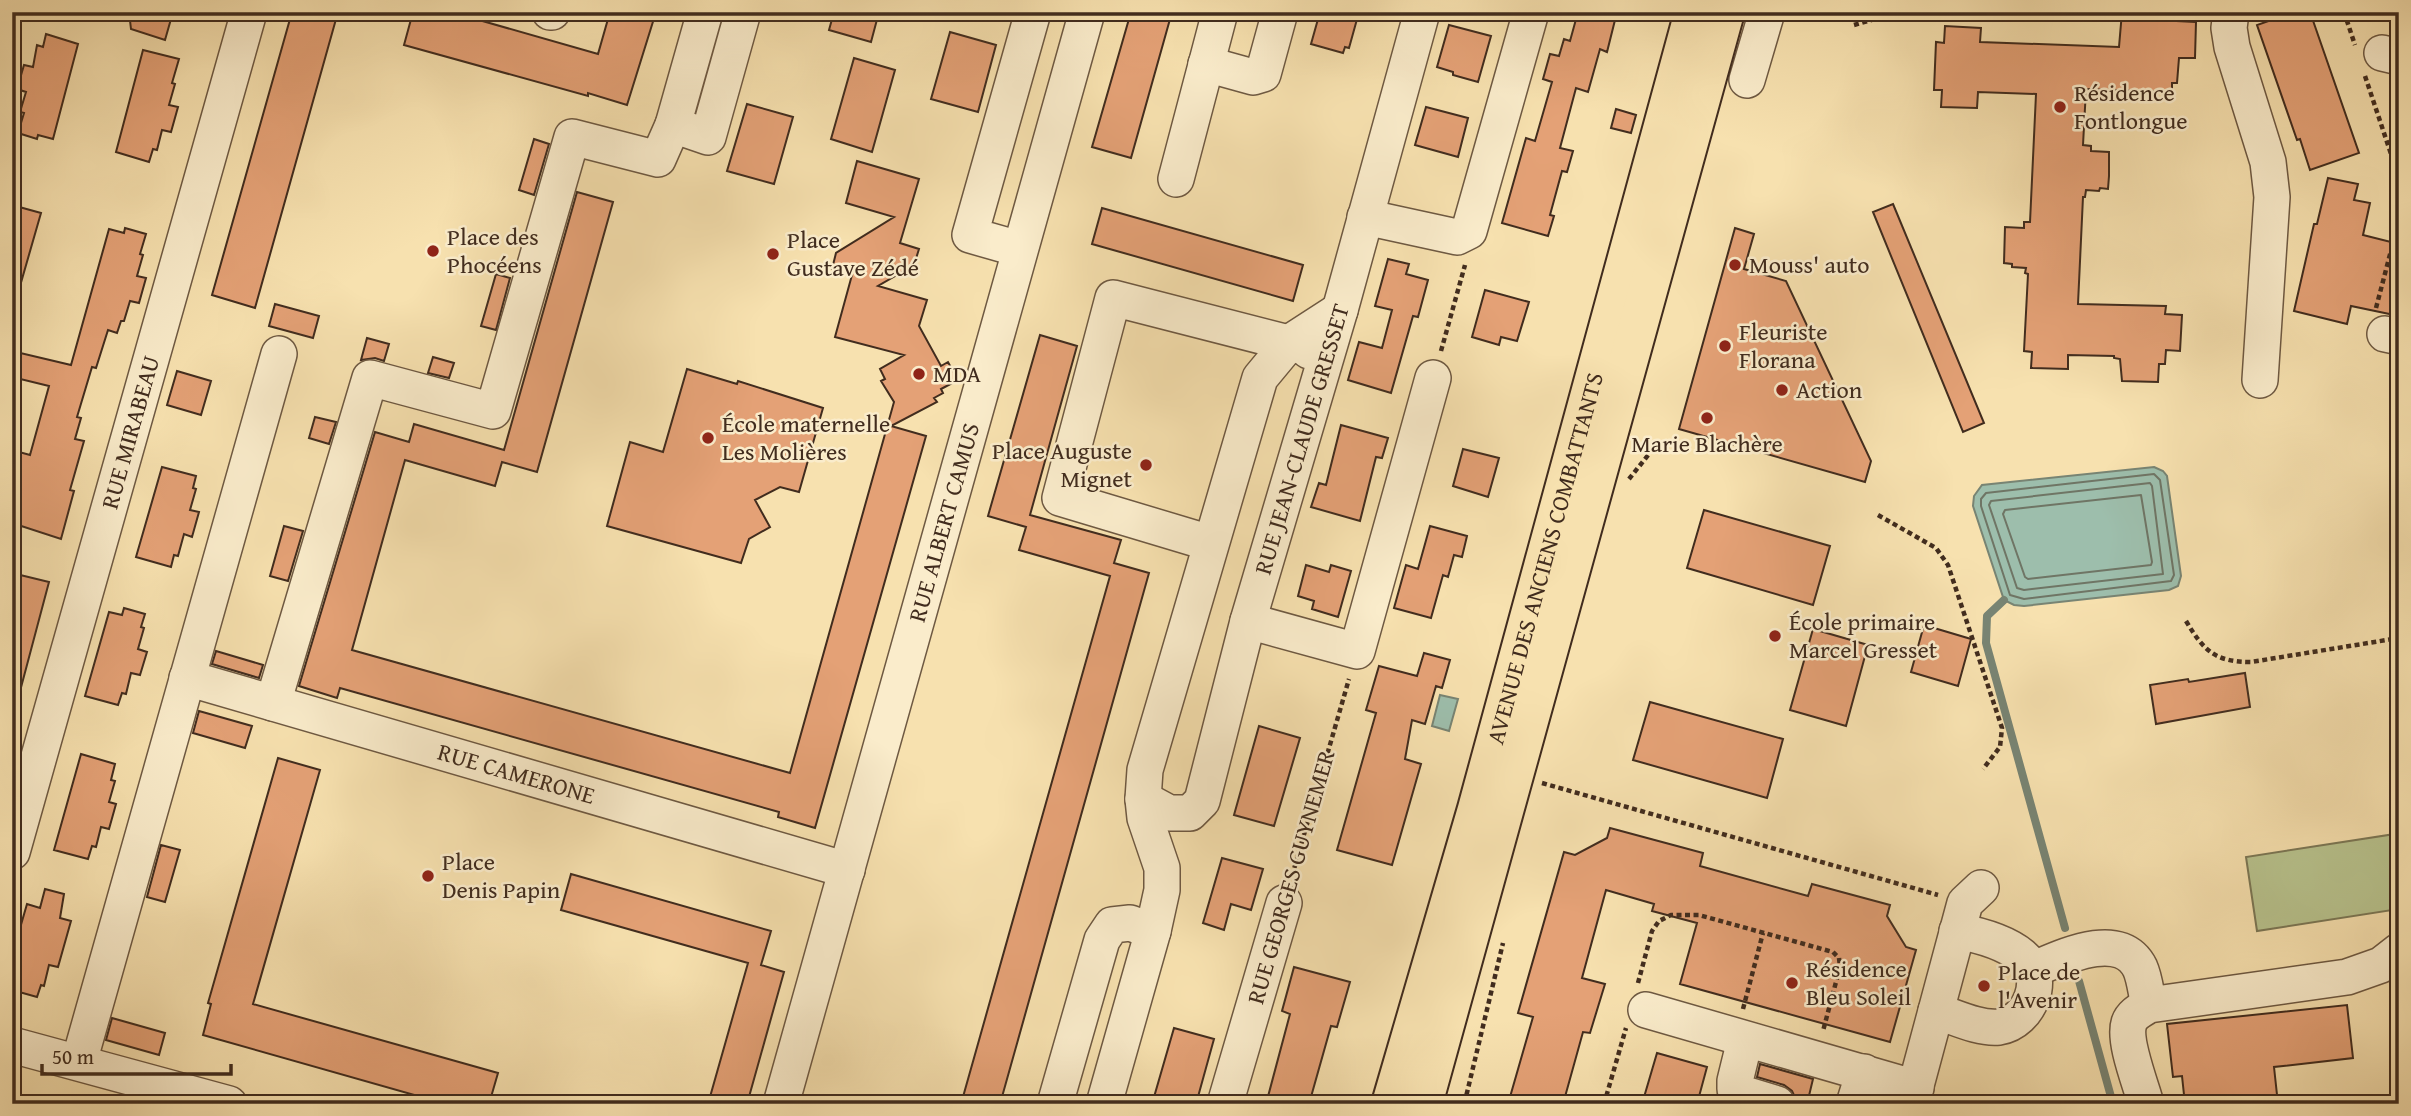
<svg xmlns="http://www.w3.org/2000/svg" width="2411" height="1116" font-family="'Gentium Book Plus',serif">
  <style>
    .green { fill: #b8c38e; stroke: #7c7856; stroke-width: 2 }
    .water { fill: #9dbeac; stroke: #788473; stroke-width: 2 }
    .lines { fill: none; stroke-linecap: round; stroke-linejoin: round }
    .shore { stroke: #6f7565; stroke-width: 2 }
    .stream { stroke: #788473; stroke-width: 8 }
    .building { fill: #e4a176; stroke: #412c1e; stroke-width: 2 }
    .minor-casing { stroke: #6e5942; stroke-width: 38 }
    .major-casing { stroke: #412c1e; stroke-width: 42 }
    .path { stroke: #412c1e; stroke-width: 4.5; stroke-dasharray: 5 3.5; stroke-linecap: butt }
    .minor { stroke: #faeccb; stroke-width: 35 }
    .major { stroke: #f7e1af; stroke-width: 38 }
    .poi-dot { fill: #8f2418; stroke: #faeccb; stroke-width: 2.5 }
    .labels { text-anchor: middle; stroke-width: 5; stroke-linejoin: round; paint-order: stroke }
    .poi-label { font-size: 24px; fill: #412c1e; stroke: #faeccb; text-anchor: start }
    .street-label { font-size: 24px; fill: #412c1e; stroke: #faeccb }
  </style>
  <rect width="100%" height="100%" fill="#f7e1af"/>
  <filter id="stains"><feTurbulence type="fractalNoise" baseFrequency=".00286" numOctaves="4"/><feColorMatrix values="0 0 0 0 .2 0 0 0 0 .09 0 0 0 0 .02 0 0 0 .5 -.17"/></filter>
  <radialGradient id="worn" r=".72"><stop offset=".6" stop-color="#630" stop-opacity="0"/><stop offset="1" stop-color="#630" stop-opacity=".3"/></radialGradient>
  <!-- green -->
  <path class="green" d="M2395,834l4,24v51l-142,22 -11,-74z"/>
  <!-- water -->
  <path class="water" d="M2154,467l9,4 4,5 14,100 -3,10 -9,4 -145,16 -10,-1 -10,-5 -31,-94 1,-10 8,-11z
    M1440,695l18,4 -9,32 -17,-5z"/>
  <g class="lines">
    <!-- shore -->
    <path class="shore" d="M2154,474l6,6 14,95 -3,6 -147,18 -14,-4 -29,-89v-7l5,-6z
      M2150,483l2,3 11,88 -139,16 -7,-2 -28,-83 2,-4z
      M2141,495l11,67 -1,3 -123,14 -3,-2 -22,-63 2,-4z"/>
    <!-- stream -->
    <path class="stream" d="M2004,600l-17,16 -1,27 79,285
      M2079,981l34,123"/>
  </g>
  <!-- building -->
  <path class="building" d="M129,12h44l-8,28 -34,-11z
    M292,12h46l-83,296 -43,-13z
    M413,12h38l147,42 12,-42h46l-29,93 -39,-12v3l-184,-51z
    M834,12h45l-8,30 -42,-12z
    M1131,12h41l-41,146 -39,-11z
    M1320,12h39l-10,36 -4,-1 -2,6 -32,-9z
    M1578,12h39l-10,40 -7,-3 -12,43 -12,-4 -16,60 13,3 -6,21 -5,-1 -12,44 4,1 -6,20 -46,-13 24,-85 9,3 17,-59 -9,-3 7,-25 9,2 5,-17 6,2z
    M2122,12l55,1v8l19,1 -1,36h-16l-2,25h-5v9l-86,-3 -3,56 8,1v5l18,1v24l-1,13 -8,-1 -1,3 -13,-1 -1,7h-2l-5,107 88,2 -1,8 17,1 -2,36 -14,-1 -1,14h-6l-1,18 -36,-1 -2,-22 -6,-1v-2l-46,-1v14l-37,-1 1,-16 -8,-1 4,-77 -3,-1 1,-5 -14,-1v-3l-8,-1 1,-36 19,1v-6h6l6,-128 -58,-2 -1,16 -36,-1 1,-17h-8l2,-48 8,1 1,-17 36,2 -1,14 139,5z
    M2294,12h16l49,141 -49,17 -10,-31 -3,1 -40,-115z
    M1449,25l42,11 -13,46 -25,-7v-3l-16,-5z
    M950,32l46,13 -18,67 -47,-13z
    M46,34l32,10 -25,95 -15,-4 -1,4 -19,-6 6,-20 -4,-1 6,-20 -9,-3 7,-24 9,2 4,-22 6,2z
    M143,50l36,9 -7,24 3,1 -6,21 9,2 -7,25 -9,-2 -5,20 -4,-1 -4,13 -33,-10z
    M854,58l41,12 -23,82 -41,-13z
    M747,104l46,13 -19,67 -47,-13z
    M1426,107l42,11 -10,39 -43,-12z
    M1616,109l20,6 -5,18 -20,-5z
    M534,139l15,5 -15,51 -15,-5z
    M857,161l62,18 -19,64 19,6 -5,16 -36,21 49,14 -8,26 22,40 7,-4 10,18 -17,9 2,4 -9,5 3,4 -46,24 35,10 -111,392 -37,-11 1,-5 -439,-124 -3,10 -38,-12 76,-254 34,10 5,-18 90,26 73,-258 36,10 -76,270 -35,-10 -7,24 -90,-26 -53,190 438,123 104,-371 -13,-21 4,-2 -5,-10 24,-14 -69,-18 17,-62 -20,-6 4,-16 58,-36 -48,-14z
    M2328,178l30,6 -4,16 16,3 -7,32 36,9v72l-48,-10 -4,18 -53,-13 20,-87h3z
    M1893,204l91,219 -21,9 -90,-220z
    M12,205l29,8 -23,80 -6,-1z
    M1102,208l201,57 -10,36 -201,-57z
    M125,228l21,6 -6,20 3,1 -6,21 9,2 -7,25 -9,-2 -6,20h-3l-4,12 -9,-3 -12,38 -4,-1 -15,50 4,1 -6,21 9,2 -14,49 4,1 -13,48 -49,-16v-73l18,5 19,-69 -37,-9v-26l59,14 38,-136 15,4z
    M1735,228l19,6 -10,35 42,12 85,180 -6,21 -186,-53z
    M1388,259l21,5 -3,10 22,6 -10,37 -5,-1 -22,77 -43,-13 11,-38 23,6 10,-38 -17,-4z
    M496,274l14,4 -14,52 -15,-4z
    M1485,290l44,12 -12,39 -16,-4 -2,8 -27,-8z
    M275,304l44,12 -6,22 -44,-12z
    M1040,335l37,11 -47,169 91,25 -7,23 35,10 -149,531h-39l149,-528 -91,-26 7,-23 -38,-11z
    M367,338l22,6 -5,17 -9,-3 -14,2z
    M433,357l21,6 -5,15 -21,-5z
    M687,369l50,15 1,-3 85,27 -24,84 -19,-5 -25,13 15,27 -21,12 -8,24 -134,-37 23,-84 33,10z
    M177,371l34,10 -10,34 -34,-10z
    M315,417l21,5 -7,22 -20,-6z
    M1341,425l47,13 -6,20 -6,-1 -16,64 -49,-14 8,-24 7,2z
    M1463,449l36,9 -11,39 -35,-11z
    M162,467l34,9 -3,12 3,1 -6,21 9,2 -7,25 -8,-3 -6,22 -4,-1 -3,12 -35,-10z
    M1704,510l126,36 -17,59 -126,-37z
    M284,526l19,5 -15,50 -18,-5z
    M1430,526l37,10 -5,21 -8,-2 -6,22 -5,-2 -12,43 -37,-10 12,-43 12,4z
    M1306,565l23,7 2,-7 20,6 -13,46 -26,-8 2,-8 -16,-5z
    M12,573l37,9 -30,113h-7z
    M124,608l21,6 -4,13 3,1 -6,21 9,3 -7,23 -9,-2 -5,21 -4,-1 -4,12 -33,-9 24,-84 13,3z
    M1924,625l47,14 -13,47 -47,-14z
    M1813,629l55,16 -22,81 -56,-16z
    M216,651l47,14 -4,13 -47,-14z
    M1424,653l26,7 -8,28 -6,-2 -11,38 -13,-4 -7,39 16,5 -29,101 -55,-15 39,-137 -10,-3 13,-44 38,10z
    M2245,673l5,34 -94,17 -6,-39 38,-6 1,3z
    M1650,702l133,37 -16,59 -134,-38z
    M199,711l53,15 -7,22 -52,-15z
    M1259,726l41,12 -26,88 -40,-11z
    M81,754l34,10 -4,16 4,1 -6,21 7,2 -7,25 -8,-2 -5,20 -4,-1 -4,13 -34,-9z
    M278,758l42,12 -67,234 245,69 -9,31h-43l-243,-69 8,-31 -3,-1z
    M1610,828l93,25 -3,13 108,30 4,-12 78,21 -3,11 19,31 10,3 -26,92 -210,-58 17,-61 -45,-12 2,-7 -48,-14 -24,88 23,6 -15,49 -7,-1 -20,72h-55l25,-87 -15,-4 46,-161 11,3 32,-17z
    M161,845l19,5 -15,52 -18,-5z
    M1222,858l41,11 -12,41 -20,-6 -7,26 -21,-7z
    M571,874l200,57 -10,34 23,7 -37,132h-39l40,-141 -187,-53z
    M45,889l19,5 -4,24 11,3 -13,46 -9,-2 -5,21 -3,-1 -4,12 -25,-7v-34l15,-52 13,4z
    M1294,967l56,15 -13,45 -6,-1 -22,78h-43l24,-90 -8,-3z
    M2347,1005l6,53 -79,9 4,37h-93l-3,-28 -9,1 -6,-53z
    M112,1018l53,15 -6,22 -53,-15z
    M1174,1028l40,11 -18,65h-44z
    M1657,1053l50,14 -10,37h-55z
    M1760,1064l53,15 -6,25 -10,-2 -5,-11 -8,-6 -27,-8z"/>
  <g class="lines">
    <!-- minor casing -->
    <g class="minor-casing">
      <g id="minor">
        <path d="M550,12h2"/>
        <path d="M705,12l-32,113 35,12 35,-125"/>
        <path d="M2231,12l-2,16 3,19 36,115 4,35 -12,183"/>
        <path d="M2382,53l17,4"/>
        <path d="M1206,64l47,13 10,-3 17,-62"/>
        <path d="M1747,80l20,-68"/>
        <path d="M1176,179l44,-167"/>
        <path d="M1365,217l92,20 12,-6 62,-219"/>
        <path d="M1019,249l-49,-14 63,-223"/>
        <path d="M2385,334l14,3"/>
        <path d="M1210,543l-150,-45 53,-200 191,49 5,4"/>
        <path d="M1248,621l109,30 76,-273"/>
        <path id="s1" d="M187,678l660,192"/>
        <path d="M273,703l97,-325 123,33 79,-274 86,22 15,-34"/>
        <path id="s2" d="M1143,799l26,14h21l12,-12 46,-180 92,-311 82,-298"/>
        <path id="s3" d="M12,852l237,-840"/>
        <path d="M2032,970c29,-12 88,-42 108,-2 5,11 6,26 9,37"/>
        <path d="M1646,1010l270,78"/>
        <path d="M1936,1011c19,6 43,18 63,16 31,-5 49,-50 23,-71 -17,-14 -43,-21 -65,-25"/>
        <path d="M1745,1040l-10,41v8l6,4 36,11"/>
        <path d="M12,1045l217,59"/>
        <path d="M79,1062l200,-708"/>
        <path id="s4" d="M781,1104l306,-1092"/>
        <path d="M1055,1104l47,-164 10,-15 18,-2 23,8"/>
        <path d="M1104,1104l49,-173 9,-41v-22l-17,-50 -2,-19 2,-29 115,-392 29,-35 51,-33"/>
        <path d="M1225,1104l59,-201"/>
        <path d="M1854,1104l10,-32"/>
        <path d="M1911,1104l54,-201 16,-15"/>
        <path d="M2146,1104c-5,-19 -23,-63 -17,-81 3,-9 12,-13 20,-18l198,-28 34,-12 18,-14"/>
      </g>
    </g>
    <!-- major casing -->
    <g class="major-casing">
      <g id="major">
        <path id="s5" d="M1391,1104l86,-295 217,-797"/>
        <path d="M1423,1104l302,-1092"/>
      </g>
    </g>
    <!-- path -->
    <path class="path" d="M1982,12h59
      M2344,12l11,33
      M1854,25l35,-10 35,-3
      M2365,76l26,78 8,9
      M2376,308l23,-88
      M1441,351l24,-86
      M1629,479l20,-25
      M1878,515l58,33 12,17 54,163 -2,19 -17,22
      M2186,621c18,30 29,41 65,41l148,-24
      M1542,783l396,112
      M1292,876l57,-197
      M1638,983l14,-52 7,-10 12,-6h28l134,37 6,6 1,9 -17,64
      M1743,1009l20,-76
      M1455,1098l10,3 38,-158
      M1465,1103v-2l11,3
      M1604,1104l22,-76"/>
    <!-- minor -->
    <use href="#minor" class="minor"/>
    <!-- major -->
    <use href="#major" class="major"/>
  </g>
  <!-- markers -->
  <g class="poi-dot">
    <circle cx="2060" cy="107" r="7"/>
    <circle cx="433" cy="251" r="7"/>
    <circle cx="773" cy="254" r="7"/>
    <circle cx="1735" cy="265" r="7"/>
    <circle cx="1725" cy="346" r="7"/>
    <circle cx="919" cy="374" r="7"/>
    <circle cx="1782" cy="390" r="7"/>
    <circle cx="1707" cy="418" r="7"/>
    <circle cx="708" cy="438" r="7"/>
    <circle cx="1146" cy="465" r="7"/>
    <circle cx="1775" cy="636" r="7"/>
    <circle cx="428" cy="876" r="7"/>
    <circle cx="1792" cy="983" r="7"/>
    <circle cx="1984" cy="986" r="7"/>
  </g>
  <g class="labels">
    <!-- poi labels -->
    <g class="poi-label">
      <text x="2074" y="101">Résidence<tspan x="2074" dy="28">Fontlongue</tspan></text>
      <text x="447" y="245">Place des<tspan x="447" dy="28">Phocéens</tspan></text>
      <text x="787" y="248">Place<tspan x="787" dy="28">Gustave Zédé</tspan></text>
      <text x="1749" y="273">Mouss' auto</text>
      <text x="1739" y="340">Fleuriste<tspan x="1739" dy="28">Florana</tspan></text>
      <text x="933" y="382">MDA</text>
      <text x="1796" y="398">Action</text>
      <text x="722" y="432">École maternelle<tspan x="722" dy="28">Les Molières</tspan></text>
      <text x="1707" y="452" text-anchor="middle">Marie Blachère</text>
      <text x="1132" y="459" text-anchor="end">Place Auguste<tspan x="1132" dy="28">Mignet</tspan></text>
      <text x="1789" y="630">École primaire<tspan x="1789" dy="28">Marcel Gresset</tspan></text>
      <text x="442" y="870">Place<tspan x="442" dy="28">Denis Papin</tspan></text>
      <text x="1806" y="977">Résidence<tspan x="1806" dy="28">Bleu Soleil</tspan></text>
      <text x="1998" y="980">Place de<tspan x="1998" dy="28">l'Avenir</tspan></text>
    </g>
    <!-- street labels -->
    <g class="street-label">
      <text dy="8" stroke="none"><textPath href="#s3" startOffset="436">RUE MIRABEAU</textPath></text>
      <text dy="8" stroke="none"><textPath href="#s2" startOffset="443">RUE JEAN-CLAUDE GRESSET</textPath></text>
      <text dy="8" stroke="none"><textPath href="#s4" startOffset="604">RUE ALBERT CAMUS</textPath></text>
      <text dy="8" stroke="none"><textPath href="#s5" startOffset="567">AVENUE DES ANCIENS COMBATTANTS</textPath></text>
      <text dy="8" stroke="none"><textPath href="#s1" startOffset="343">RUE CAMERONE</textPath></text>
      <text transform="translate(1291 877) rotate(-74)" y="8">RUE GEORGES GUYNEMER</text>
    </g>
  </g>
  <!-- margin -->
  <rect width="2411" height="1116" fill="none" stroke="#f7e1af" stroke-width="42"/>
  <rect x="14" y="14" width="2383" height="1088" fill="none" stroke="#412c1e" stroke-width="3.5"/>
  <rect x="21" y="21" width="2369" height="1074" fill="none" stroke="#412c1e" stroke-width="2"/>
  <!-- scale -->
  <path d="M42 1064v10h189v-10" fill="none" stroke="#412c1e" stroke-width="3.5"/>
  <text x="52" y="1064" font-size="21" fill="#412c1e" stroke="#faeccb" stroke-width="5" paint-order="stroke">50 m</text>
  <rect width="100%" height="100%" filter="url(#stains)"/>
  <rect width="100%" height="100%" fill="url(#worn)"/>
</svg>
